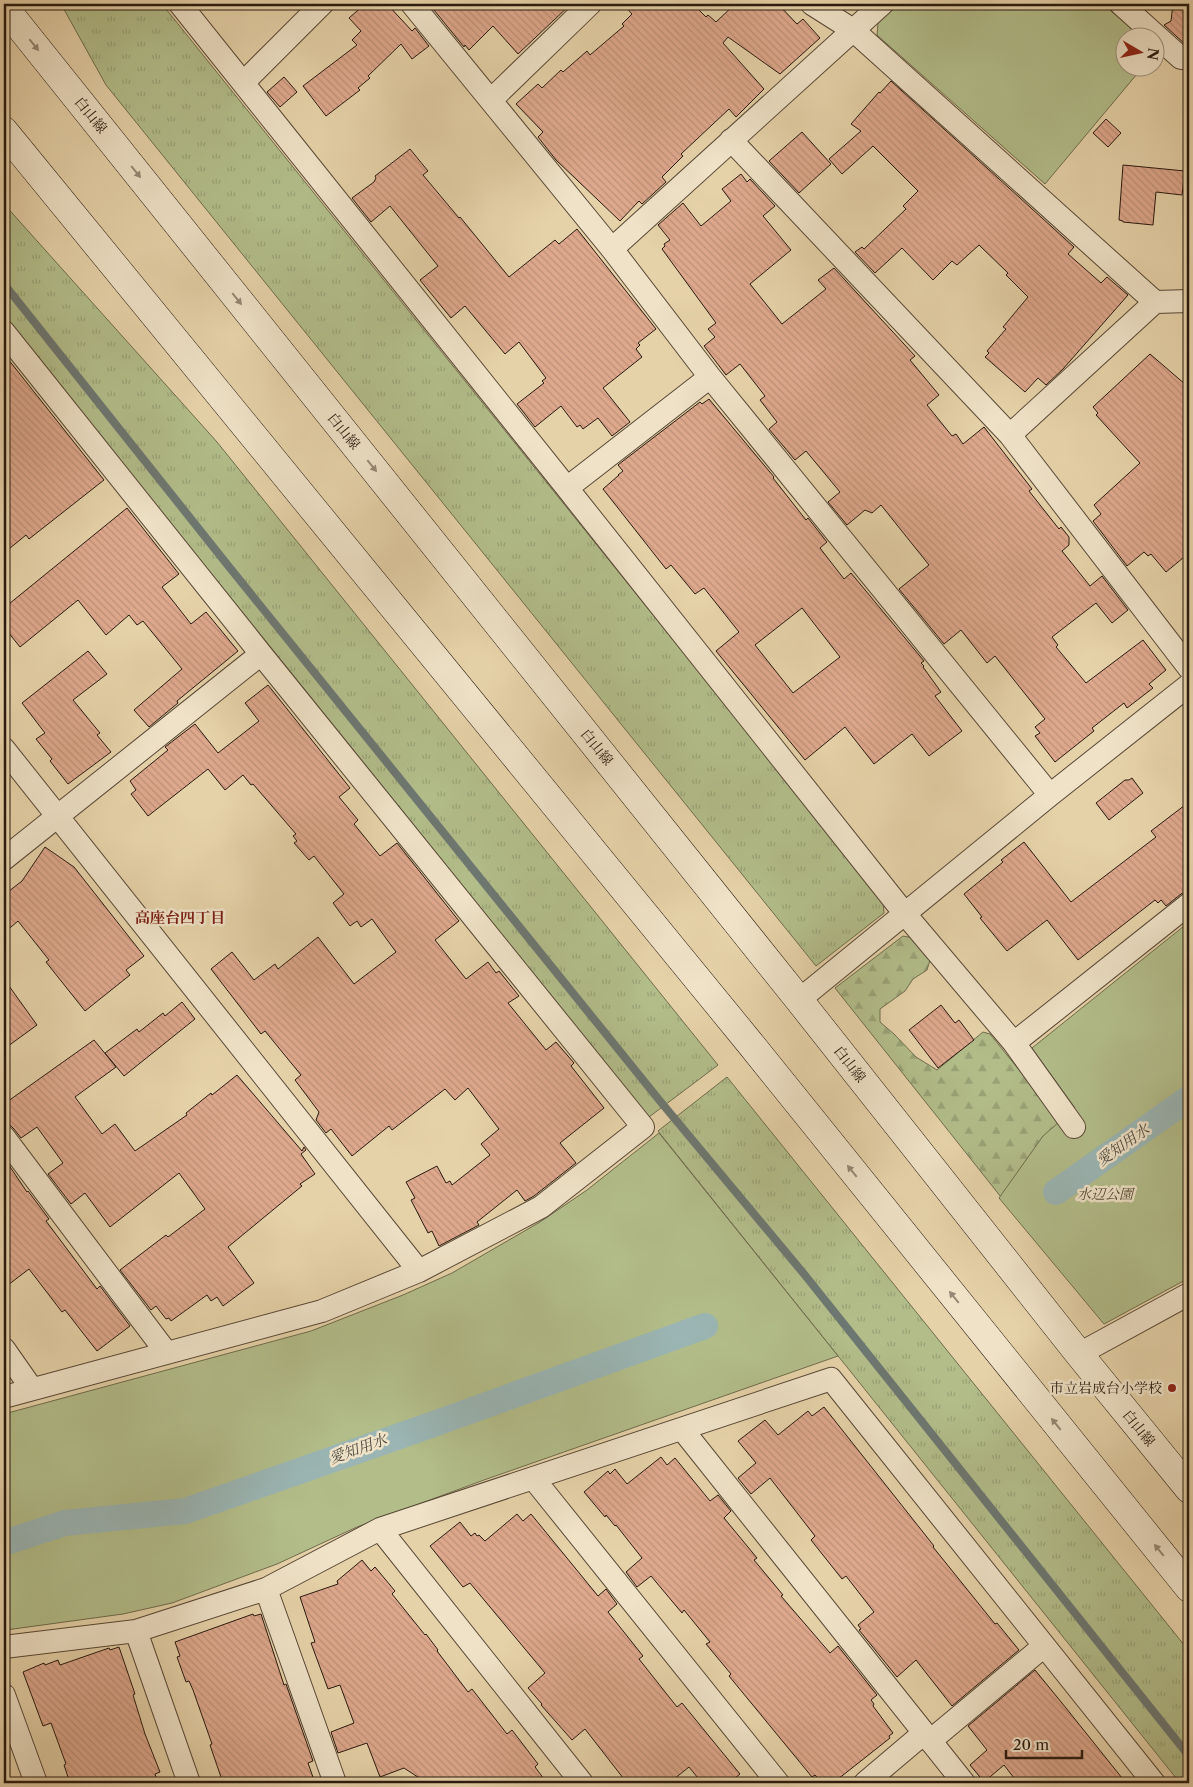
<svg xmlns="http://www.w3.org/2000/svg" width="1193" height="1787" font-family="'Libre Caslon Text','Noto Serif JP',serif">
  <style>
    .grass { fill: url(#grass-tufts); stroke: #6e6c4c }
    .forest { fill: url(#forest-firs); stroke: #6e6c4c }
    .park { fill: #b2bd8a; stroke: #6e6c4c }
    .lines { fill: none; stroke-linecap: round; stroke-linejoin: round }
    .stream { stroke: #6d7771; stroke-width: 8 }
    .canal { stroke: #9ab5b3; stroke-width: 26 }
    .building { fill: url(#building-back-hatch); stroke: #291a0f; fill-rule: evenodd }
    .street-casing { stroke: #584836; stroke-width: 24 }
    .secondary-casing { stroke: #291a0f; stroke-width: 29 }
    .street { stroke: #efe2c7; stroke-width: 22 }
    .secondary { stroke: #efe2c7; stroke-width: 28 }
    .oneway { fill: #968874 }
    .poi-dot { fill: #8f2418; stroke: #efe2c7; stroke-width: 2 }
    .labels { text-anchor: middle; stroke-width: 5; stroke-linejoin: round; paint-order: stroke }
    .street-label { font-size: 14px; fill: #291a0f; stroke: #efe2c7 }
    .park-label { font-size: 14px; font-style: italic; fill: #524b34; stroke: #efe2c7 }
    .poi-label { font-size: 14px; fill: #291a0f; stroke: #efe2c7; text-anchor: end }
    .neighbourhood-label { font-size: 15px; font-weight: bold; fill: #7a1f14; stroke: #efe2c7 }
    .water-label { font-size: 15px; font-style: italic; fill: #4b4840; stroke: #efe2c7 }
  </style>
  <defs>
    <pattern id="grass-tufts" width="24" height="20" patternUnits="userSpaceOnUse" patternTransform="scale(1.25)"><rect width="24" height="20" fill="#b2bd8a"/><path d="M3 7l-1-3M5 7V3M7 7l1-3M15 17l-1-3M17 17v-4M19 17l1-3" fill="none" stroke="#99a276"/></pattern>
    <pattern id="forest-firs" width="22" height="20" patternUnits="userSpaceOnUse" patternTransform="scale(1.25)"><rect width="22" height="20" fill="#b2bd8a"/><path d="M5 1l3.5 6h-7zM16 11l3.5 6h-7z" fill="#99a276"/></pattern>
    <pattern id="building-back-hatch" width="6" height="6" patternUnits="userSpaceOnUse" patternTransform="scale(1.25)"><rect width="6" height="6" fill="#dea88d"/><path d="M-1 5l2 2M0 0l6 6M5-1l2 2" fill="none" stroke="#be9078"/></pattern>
  </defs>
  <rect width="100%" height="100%" fill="#e6d2a9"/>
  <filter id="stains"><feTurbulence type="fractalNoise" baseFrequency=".004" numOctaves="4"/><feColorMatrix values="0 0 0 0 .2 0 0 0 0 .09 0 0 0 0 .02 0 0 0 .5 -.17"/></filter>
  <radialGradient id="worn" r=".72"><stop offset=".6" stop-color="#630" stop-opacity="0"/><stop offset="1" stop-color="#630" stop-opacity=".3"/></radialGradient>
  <!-- grass -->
  <path class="grass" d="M61,4h101l721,897 1,12 -68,53 -710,-881z
    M4,204l213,238 501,623 -69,52 -645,-801z
    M727,1077l462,574v132h-9l-522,-652z"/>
  <!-- forest -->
  <path class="forest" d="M903,936l10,2 17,22 -3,10 -14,9 -8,12 -25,18v13l14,12 22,23 21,13 46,-38 7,2 72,89 -38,103 -189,-238z"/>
  <!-- park -->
  <path class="park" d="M899,4h204l38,33 -15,1v30h16l-97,116 -168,-149 1,-12z
    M1189,922v356l-85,46 -105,-126 44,-62 32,-28 -43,-60z
    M659,1133l179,223 -354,124 -127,47 -80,37 -105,39 -49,11 -117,16 -2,-1v-215l307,-83 92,-36 49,-22 88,-51 47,-32z"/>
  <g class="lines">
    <!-- stream -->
    <path class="stream" d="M4,284l226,284 430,533 144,173 385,482"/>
    <!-- canal -->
    <path class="canal" d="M1056,1192l133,-94
      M4,1543l61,-20 120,-12 246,-86 274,-99"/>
  </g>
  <!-- building -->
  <path class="building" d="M365,4h22l25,27 3,-3 14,18 -17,13 -11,-15 -33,32 2,2 -12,10 2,2 -34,26 -23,-30 54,-41 -5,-5 9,-9 -12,-13z
    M442,4h129l-53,50 -25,-28 -24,24 -4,-5 -1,2 -30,-37z
    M623,4h70l13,13 2,-2 8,7 19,-18h43l19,20 6,-5 17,19 -40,36 -52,-37 -5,6 41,46 -28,28 -7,-8 -48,45 2,2 -21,21 4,5 -24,22 -3,-3 -19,20 -64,-61 -18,-23 5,-5 -27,-28 22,-20 4,4 19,-18 2,2 24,-21 3,4 34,-29 -2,-2 10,-10z
    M1173,4h16v41h-3l-22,-20 7,-4z
    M284,77l13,15 -17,15 -13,-15z
    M891,81l183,166 -6,7 33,29 6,-6 21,18 -65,74 -17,16 -8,-7 -13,14 -40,-35 4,-4 -2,-2 19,-22 -3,-2 25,-30 -22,-22 2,-2 -29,-28 -22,20 -5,-4 -19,19 -31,-32 -27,25 -20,-21 7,-5 2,2 42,-40 -3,-3 15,-15 -45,-45 -31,28 -13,-15 32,-28 -10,-7 28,-32 1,1z
    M1106,119l15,14 -13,14 -15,-14z
    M802,132l29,32 -32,29 -30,-32z
    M410,149l18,22 -5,4 36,43 1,-1 49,60 46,-37 4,4 18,-15 79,100 -18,14 2,2 -4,4 6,8 -39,31 27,34 -18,14 -14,-18 -15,11 -3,-4 -3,2 -16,-21 -26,21 -18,-23 27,-21 -2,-2 4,-3 -27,-36 -14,12 -40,-48 -14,12 -31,-38 18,-14 -48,-60 -19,16 -19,-24 22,-16 2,-4 -1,-2z
    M1123,165l62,6 -3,24 -26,-3 -3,33 -30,-3v-1l-4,-1z
    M741,174l6,8 3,-3 25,27 -12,10 28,34 -41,34 32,40 44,-35 -8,-9 16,-12 81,88 -5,4 29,35 -12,10 25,31 4,-2 7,10 21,-17 48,62 -3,2 30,38 2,-2 8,10v8l-7,6 28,35 12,-10 26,34 -16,13 -16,-20 -44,34 6,8 -2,2 30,36 57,-43 23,30 -17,14 4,4 -26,20 -3,-5 -32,25 2,3 -39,31 -20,-26 5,-3 -5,-6 10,-8 -50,-63 -8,7 -26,-33 -17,14 -45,-55 30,-24 -48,-60 -9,8 -7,-3 -18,15 -19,-23 12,-10 -34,-41 -11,9 -26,-31 8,-7 -17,-22 5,-4 -25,-32 -14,11 -22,-29 11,-9 -7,-8 8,-6 -54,-74 3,-3 -1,-2 6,-4 -12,-15 25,-22 18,23 30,-25 -9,-12z
    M4,354l100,126 -75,59 -3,-4 -22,18z
    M1150,354l36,31 3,13v155l-23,19 -15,-18 -3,2 -4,-4 -17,14 -34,-45 8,-7 -7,-9 46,-42 -44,-48 2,-2 -5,-6z
    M709,399l65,78 -1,1 33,42 2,-2 19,24 -7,6 24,31 7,-6 73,88 -3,2 3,3 -1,1 18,25 -6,4 27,35 -33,25 -17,-22 -38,30 -29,-37 -40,33 -89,-109 23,-19 -35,-44 -9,6 -24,-29 -5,4 -63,-80 16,-14h-1l5,-4 -5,-6 5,-4 77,-59 2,2zM802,608l38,49 -47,36 -38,-48z
    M127,508l52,66 -17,13 29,37 15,-12 32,39 -61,50 1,2 -29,24 -15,-17 48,-41 -39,-48 -6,4 -8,-10 -23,20 -28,-35 -58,47 -16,-20v-19z
    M88,651l19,23 -34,26 27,33 -3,2 14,17 -43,32 -18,-23 2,-2 -16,-20 9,-6 -23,-30z
    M268,685l82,103 -11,9 19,23 -4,4 26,32 17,-13 62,78 -24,19 31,39 22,-17 8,11 3,-2 20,25 -11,7 38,47 10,-8 18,21 -3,3 33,42 -44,35 16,20 -42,33 -9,5 -8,-11 -40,32 2,3 -40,21 -7,-15 -4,2 -17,-33 4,-2 -9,-16 31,-16 9,17 4,-2 2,4 38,-30 -9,-11 18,-15 -31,-41 -13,12 -10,-11 -53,41 -3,-4 -37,30 -21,-27 -5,4 -10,-13 3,-8 -24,-32 6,-5 -36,-44 -4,3 -50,-65 21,-17 22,28 21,-16 3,5 40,-32 36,47 42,-32 -24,-33 -11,8 -4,-6 -7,5 -17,-23 11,-9 -30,-38 -5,4 -15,-17 3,-2 -4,-5 3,-2 -43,-50 -2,1 -8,-10 -18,15 -17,-21 -60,47 -17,-22 5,-4 -6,-9 38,-31 -3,-3 30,-23 23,29 41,-32 -14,-18z
    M1132,778l11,15 -34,27 -13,-17 29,-23h4z
    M1189,802v88l-8,4 -15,12 -5,-6 -3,3 -3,-3 -77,60 -31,-40 -40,31 -27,-33 2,-1 -18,-23 39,-32 -2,-2 23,-18 47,60 85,-65 -5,-6z
    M45,847l29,20 70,89 -18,14 4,5 -45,36 -39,-49 3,-2 -31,-39 -14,12v-38l18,-14z
    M4,979l33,46 -33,24z
    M182,1002l13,17 -71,57 -19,-23 32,-24 2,3 24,-19 2,3z
    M941,1005l14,18 4,-3 15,20 -36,28 -29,-38z
    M94,1040l22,27 -41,30 27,37 13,-10 20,27 52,-36 -1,-2 25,-20 1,2 25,-20 65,76 2,-4 2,3 -5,4 14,20 -15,10 2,2 -74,61 26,36 -31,23 -6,-9 -6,4 -4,-6 -36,26 -2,-3 -3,1 -10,-13 -5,4 -31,-40 46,-35 2,2 37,-28 -26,-36 -69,54 -25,-34 -14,11 -23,-30 15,-11 -26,-36 -16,11 -7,-9 -4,-4 -6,-1v-20z
    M4,1158l23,34 1,-1 21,28 -3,2 51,68 3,-3 30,40 -33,25 -32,-41 -3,2 -33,-43 -25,19z
    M824,1407l110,139 -1,1 62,77 2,-1 22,27 -67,56 -36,-46 -19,17 -38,-47 2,-1 -3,-4 16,-13 -28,-36 -4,3 -31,-39 4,-4 -45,-58 -19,16 -13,-16 18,-15 -18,-22 27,-21 13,15 30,-24 4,5z
    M661,1457l6,8 8,-7 35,43 8,-6 13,16 -7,7 33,40 -3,2 29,35 -2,1 49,57 8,-7 39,49 -6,5 3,4 -1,2 20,27 -4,3 1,2 -57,45h-11l-7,-8 -3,2 -83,-101 2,-2 -25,-30 4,-2 -26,-32 -2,3 -31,-37 -14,11 -11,-15 16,-14 -26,-33 -1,1 -9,-11 -1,2 -21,-25 24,-21 2,3 5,-5 12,15z
    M517,1514l6,7 8,-7 67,82 8,-7 11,15 -9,8 35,44 -4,3 38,48 5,-4 58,71 -11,9h-27l-13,-16 -20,16h-42l-42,-54 -13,11 -31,-35 1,-1 -14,-16 17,-15 -75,-90 -7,4 -33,-41 30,-24 11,14 4,-3 2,3 2,-1 6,6z
    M362,1560l9,11 4,-4 20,24 -3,3 33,41 1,-1 12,16 -1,1 31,41 4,-3 35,45 5,-4 26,34 -3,3 12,16h-120l-23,-15 -24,9 -13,-34 -29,10 -7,-21 23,-9 -14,-38 -12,4 -17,-46 4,-1 -15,-45 38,-13 -1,-3z
    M253,1614l1,2 7,-2 23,71 2,-1 27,77 -5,2 7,20h-92l-13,-38 2,-1 -19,-54 -4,-9 -3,1 -9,-25 3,-1 -5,-14z
    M119,1647l16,47 -2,1 12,39 15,38 -5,2 3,9h-88l-6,-18 2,-1 -15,-41 -8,3 -20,-54 21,-9 1,2 13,-5 2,5 49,-17 1,2z
    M1035,1670l31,38 60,75h-108l-14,-18 -20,17 -14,-17 17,-15 -19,-24z"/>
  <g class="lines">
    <!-- street casing -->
    <g class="street-casing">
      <path id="street" d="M180,4l387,484 338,426 109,129 60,84
        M412,4l200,245 98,128 340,418
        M812,4l41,26 302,272 34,-1
        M1121,4l60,54h8
        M244,82l78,-78
        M491,100l99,-96
        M731,140l279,295 179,233
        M612,249l270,-245
        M4,332l257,322 382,473 -102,80 -122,64 -97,40 -318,86
        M1010,435l145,-133
        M567,488l143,-111
        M4,749l415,522
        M4,859l257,-205
        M799,1000l251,-205 139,-110
        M1014,1043l175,-139
        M4,1137l162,215
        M4,1349l28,40
        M1079,1354l110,-60
        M682,1429l282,354
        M533,1478l245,305
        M380,1529l202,254
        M266,1589l69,194
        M136,1631l53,152
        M4,1647l132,-16 130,-42 114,-60 451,-150 323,404
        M4,1695l32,88
        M930,1741l114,-95
        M865,1783l59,-50"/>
    </g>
    <!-- secondary casing -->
    <g class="secondary-casing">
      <path id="secondary" d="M4,7l795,993 280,354 110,135
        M4,131l745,911 440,546"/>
    </g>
    <!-- street -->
    <use href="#street" class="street"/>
    <!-- secondary -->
    <use href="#secondary" class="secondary"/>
  </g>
  <!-- one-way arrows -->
  <defs><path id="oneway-solid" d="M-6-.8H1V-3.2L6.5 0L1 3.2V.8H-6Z" transform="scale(1.25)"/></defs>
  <g class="oneway">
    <use href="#oneway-solid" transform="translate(34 45) rotate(51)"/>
    <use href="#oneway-solid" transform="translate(136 172) rotate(51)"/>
    <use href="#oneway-solid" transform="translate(237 299) rotate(51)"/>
    <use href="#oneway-solid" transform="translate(372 466) rotate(51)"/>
    <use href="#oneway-solid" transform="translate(852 1171) rotate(-129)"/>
    <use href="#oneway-solid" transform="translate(954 1297) rotate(-129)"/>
    <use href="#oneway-solid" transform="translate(1056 1424) rotate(-129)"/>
    <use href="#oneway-solid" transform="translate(1159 1550) rotate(-129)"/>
  </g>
  <!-- markers -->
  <circle class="poi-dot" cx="1172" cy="1388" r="5"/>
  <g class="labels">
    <!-- street labels -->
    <g class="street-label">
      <text transform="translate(91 115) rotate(51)" y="5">白山線</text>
      <text transform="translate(344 431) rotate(51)" y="5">白山線</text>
      <text transform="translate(597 747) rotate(51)" y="5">白山線</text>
      <text transform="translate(850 1064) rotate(52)" y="5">白山線</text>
      <text transform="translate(1139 1428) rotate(51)" y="5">白山線</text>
    </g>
    <!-- park labels -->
    <g class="park-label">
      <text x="1105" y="1199">水辺公園</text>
    </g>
    <!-- poi labels -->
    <g class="poi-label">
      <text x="1162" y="1393">市立岩成台小学校</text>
    </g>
    <!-- neighbourhood labels -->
    <g class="neighbourhood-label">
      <text x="180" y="923">高座台四丁目</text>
    </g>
    <!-- water labels -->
    <g class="water-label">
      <text transform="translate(1123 1145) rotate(-35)" y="5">愛知用水</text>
      <text transform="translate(358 1449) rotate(-20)" y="5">愛知用水</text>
    </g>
  </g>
  <!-- margin -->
  <rect width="1193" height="1787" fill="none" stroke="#e6d2a9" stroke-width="20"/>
  <rect x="5" y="5" width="1183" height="1777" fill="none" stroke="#291a0f" stroke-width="2.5"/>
  <rect x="10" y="10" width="1173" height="1767" fill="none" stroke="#291a0f"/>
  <!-- north arrow -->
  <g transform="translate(1140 52) rotate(99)"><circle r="24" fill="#efe2c7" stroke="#a0927d"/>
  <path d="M0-4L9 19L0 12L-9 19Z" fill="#8f2418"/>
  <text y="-8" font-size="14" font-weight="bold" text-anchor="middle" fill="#291a0f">N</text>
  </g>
  <!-- scale -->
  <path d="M1006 1750v8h76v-8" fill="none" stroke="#291a0f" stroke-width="2.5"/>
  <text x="1013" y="1750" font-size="15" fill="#291a0f" stroke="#efe2c7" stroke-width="4" paint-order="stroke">20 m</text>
  <rect width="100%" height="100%" filter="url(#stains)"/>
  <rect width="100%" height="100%" fill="url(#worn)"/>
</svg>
